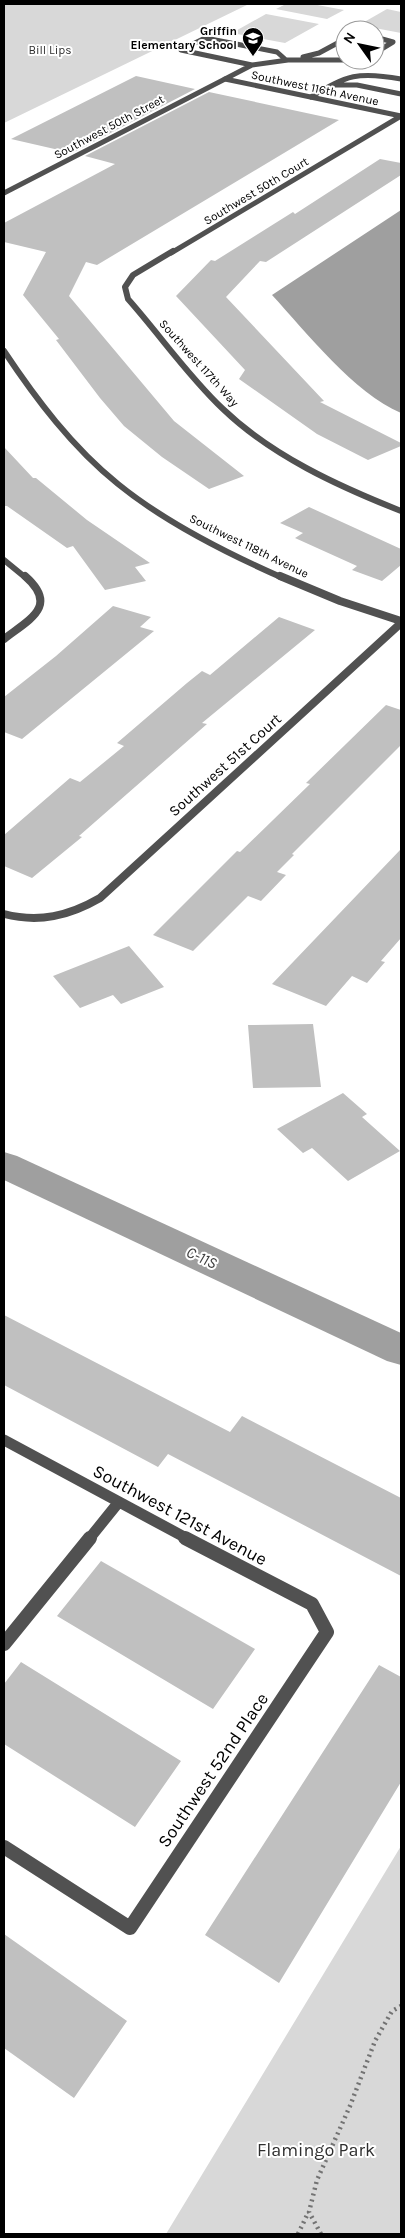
<svg xmlns="http://www.w3.org/2000/svg" width="405" height="2238" font-family="Karla,sans-serif">
  <style>
    .green { fill: #d8d8d8 }
    .water { fill: #9f9f9f }
    .lines { fill: none; stroke-linecap: round; stroke-linejoin: round }
    .canal { fill: #9f9f9f; fill-rule: evenodd }
    .building { fill: #c0c0c0 }
    .path { stroke: #737373; stroke-width: 4.5; stroke-dasharray: 2 4; stroke-linecap: butt }
    .service { stroke: #515151; stroke-width: 5 }
    .minor-far4 { stroke: #515151; stroke-width: 5 }
    .minor-far3 { stroke: #515151; stroke-width: 6 }
    .minor-far2 { stroke: #515151; stroke-width: 8 }
    .minor-far1 { stroke: #515151; stroke-width: 11 }
    .minor { stroke: #515151; stroke-width: 14 }
    .labels { text-anchor: middle; stroke-width: 4; stroke-linejoin: round; paint-order: stroke }
    .far-poi-label { font-size: 12px; font-weight: bold; fill: #000; stroke: #fff; text-anchor: end }
    .far-park-label { font-size: 12px; fill: #2f2f2f; stroke: #fff }
    .far-street-label { font-size: 12px; fill: #000; stroke: #fff }
    .street-label { font-size: 15px; fill: #000; stroke: #fff }
    .water-label { font-size: 16px; font-style: italic; fill: #404040; stroke: #fff }
    .near-street-label { font-size: 18px; fill: #000; stroke: #fff }
    .near-park-label { font-size: 18px; fill: #2f2f2f; stroke: #fff }
  </style>
  <rect width="100%" height="100%" fill="#fff"/>
  <!-- green -->
  <path class="green" d="M4,4h245l-245,119z
    M286,4h26l32,6 -17,9 -51,-10z
    M387,9l14,3v21l-42,-8z
    M266,14l53,10 -34,19 -53,-10z
    M401,1846v388h-235z"/>
  <!-- water -->
  <path class="water" d="M401,210v203c-47,-20 -94,-80 -129,-118z"/>
  <g class="lines">
    <!-- canal -->
    <path class="canal" d="M4,1152l13,4 384,177v32l-14,-4 -383,-181z"/>
  </g>
  <!-- building -->
  <path class="building" d="M136,76l59,13 -123,64 -61,-14z
    M209,92l130,28 -242,145 -11,-3 -17,34 105,125 70,55 -35,13 -47,-32 -38,-31 -24,-28 -44,-58 3,-1 -36,-44 23,-43 -42,-10v-19l111,-59 -30,-8z
    M380,159l21,4v12l-135,87 -6,-1 -34,36 98,104 -4,1 81,41v3l-33,14 -51,-26 -78,-55 6,-9 -69,-74 35,-36 4,1 78,-49 2,2z
    M4,447l29,31h3l51,42 63,43 -15,4 11,14 -41,9 -32,-44 -6,2 -60,-42h-3z
    M309,507l92,42v16l-19,16 -30,-11 5,-4 -62,-28 8,-5 -23,-10z
    M113,606l38,11 -11,10 14,4 -132,108 -18,-7v-35l52,-41z
    M279,617l36,13 -113,93 5,1 -128,112 3,1 -50,41 -28,-12v-31l66,-57 10,4 44,-36 -7,-3 70,-60 15,-12 8,4z
    M386,705l15,5v35l-109,109 2,1 -17,17 9,3 -25,26 -13,-5 -55,55 -40,-16 84,-84 3,1 70,-68 -4,-1z
    M401,849v89l-20,23 4,1 -18,21 -15,-7 -26,30 -54,-22z
    M129,946l35,41 -43,17 -8,-9 -33,13 -27,-32z
    M313,1024l8,63 -68,1 -5,-63z
    M343,1093l24,21 -5,3 38,34 -52,30 -36,-33 -9,5 -26,-24z
    M4,1315l226,117 12,-16 159,82v78l-233,-122 -10,13 -154,-82z
    M101,1561l154,88 -42,60 -156,-93z
    M21,1662l160,99 -46,66 -131,-83v-60z
    M379,1665l22,12v105l-122,201 -74,-48z
    M4,1934l123,87 -53,77 -70,-50z"/>
  <g class="lines">
    <!-- path -->
    <path class="path" d="M298,2234l10,-21
      M321,2234l-12,-22 8,-32 33,-74 25,-65 17,-30 9,-5"/>
    <!-- service -->
    <path class="service" d="M375,37l18,5 -18,11
      M303,57l16,-4 26,-14
      M252,65l36,-5
      M225,79l27,-14 -71,-15 24,-12 72,14 9,8h74
      M332,85h25l44,9
      M311,97c36,-22 47,-26 90,-18"/>
    <!-- minor-far4 -->
    <path class="minor-far4" d="M4,193l221,-114 176,37
      M171,253l230,-137"/>
    <!-- minor-far3 -->
    <path class="minor-far3" d="M173,251l-40,24 -8,12 3,12c32,36 60,77 95,110 49,47 115,77 178,102
      M4,351c32,48 68,96 114,133 48,39 108,69 165,94
      M4,560l22,18"/>
    <!-- minor-far2 -->
    <path class="minor-far2" d="M280,576l60,25 61,20
      M4,639c26,-20 55,-33 21,-63
      M4,914c35,9 65,2 96,-16l301,-275"/>
    <!-- minor-far1 -->
    <path class="minor-far1" d="M4,1440l184,99
      M89,1539l29,-36"/>
    <!-- minor -->
    <path class="minor" d="M4,1644l86,-106
      M4,1847l126,81 197,-296 -15,-28 -127,-66"/>
  </g>
  <!-- icons -->
  <defs>
    <g id="school-pin" transform="scale(1.125)"><path d="M0 17L-7.5 6A9.5 9.5 0 1 1 7.5 6Z" fill="#000" stroke="#fff"/><path d="M0-5L7-2L0 1L-7-2ZM-4 1L0 2.5L4 1V4Q0 6-4 4Z" fill="#fff"/></g>
  </defs>
  <g fill-rule="evenodd">
    <use href="#school-pin" x="253" y="38"/>
  </g>
  <g class="labels">
    <!-- far-poi labels -->
    <g class="far-poi-label">
      <text x="237" y="35">Griffin<tspan x="237" dy="14">Elementary School</tspan></text>
    </g>
    <!-- far-park labels -->
    <g class="far-park-label">
      <text x="50" y="54">Bill Lips</text>
    </g>
    <!-- far-street labels -->
    <g class="far-street-label">
      <text transform="translate(315 88) rotate(12)" y="4">Southwest 116th Avenue</text>
      <text transform="translate(109 127) rotate(-28)" y="4">Southwest 50th Street</text>
      <text transform="translate(256 191) rotate(-31)" y="4">Southwest 50th Court</text>
      <text transform="translate(199 363) rotate(48)" y="4">Southwest 117th Way</text>
      <text transform="translate(249 546) rotate(26)" y="4">Southwest 118th Avenue</text>
    </g>
    <!-- street labels -->
    <g class="street-label">
      <text transform="translate(225 765) rotate(-42)" y="5">Southwest 51st Court</text>
    </g>
    <!-- water labels -->
    <g class="water-label">
      <text transform="translate(202 1257) rotate(25)" y="6">C-11S</text>
    </g>
    <!-- near-street labels -->
    <g class="near-street-label">
      <text transform="translate(180 1515) rotate(28)" y="6">Southwest 121st Avenue</text>
      <text transform="translate(213 1770) rotate(-56)" y="6">Southwest 52nd Place</text>
    </g>
    <!-- near-park labels -->
    <g class="near-park-label">
      <text x="316" y="2156">Flamingo Park</text>
    </g>
  </g>
  <!-- border -->
  <rect width="405" height="2238" fill="none" stroke="#000000" stroke-width="10"/>
  <!-- north arrow -->
  <g transform="translate(360 45) rotate(303)"><circle r="24" fill="#ffffff" stroke="#999999"/>
  <path d="M0-4L9 19L0 12L-9 19Z" fill="#000000"/>
  <text y="-8" font-size="14" font-weight="bold" text-anchor="middle" fill="#000000">N</text>
  </g>
</svg>
